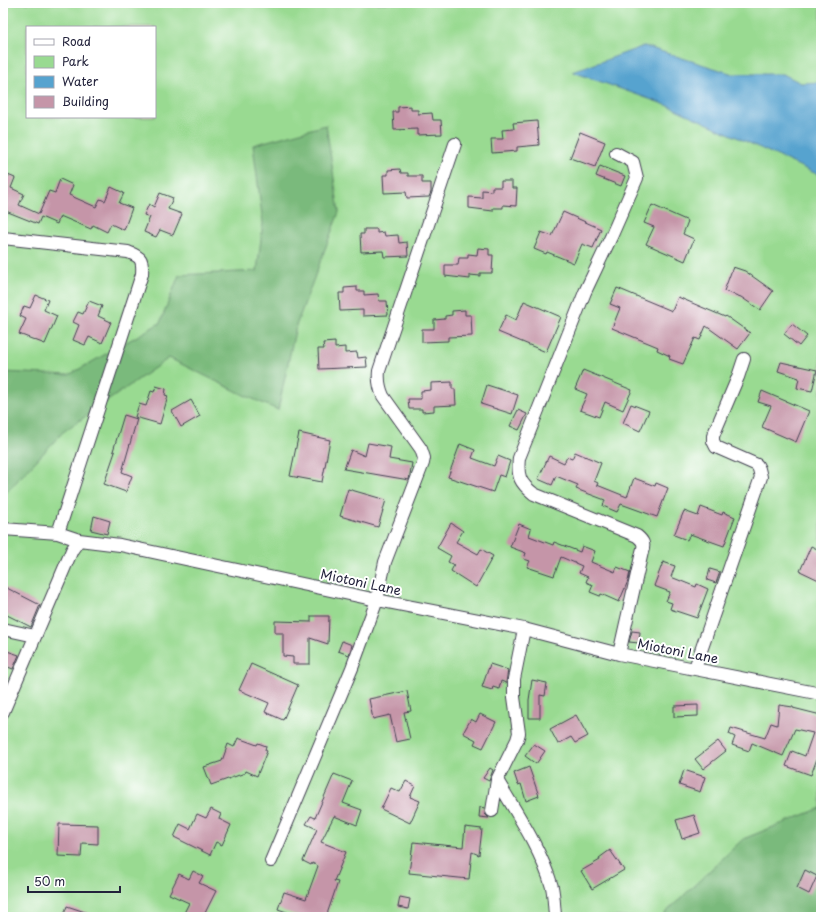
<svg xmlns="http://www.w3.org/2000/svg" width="824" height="920" font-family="'Playpen Sans',sans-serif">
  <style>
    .green { fill: #99da91; stroke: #5e7e66; fill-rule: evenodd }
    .forest { fill: #7aba7b; stroke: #4e6e5b }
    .water { fill: #56a3cf; stroke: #3c6285 }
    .building { fill: #c595a8 }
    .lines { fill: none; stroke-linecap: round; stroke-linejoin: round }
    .minor-casing { stroke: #424051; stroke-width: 14 }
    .minor { stroke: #fff; stroke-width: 12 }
    .labels { text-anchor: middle; stroke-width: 4; stroke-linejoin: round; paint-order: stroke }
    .street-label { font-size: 13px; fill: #22223b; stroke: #fff }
  </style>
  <rect width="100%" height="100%" fill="#fff"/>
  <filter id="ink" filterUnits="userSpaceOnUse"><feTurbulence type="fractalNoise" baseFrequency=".025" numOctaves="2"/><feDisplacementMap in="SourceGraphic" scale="8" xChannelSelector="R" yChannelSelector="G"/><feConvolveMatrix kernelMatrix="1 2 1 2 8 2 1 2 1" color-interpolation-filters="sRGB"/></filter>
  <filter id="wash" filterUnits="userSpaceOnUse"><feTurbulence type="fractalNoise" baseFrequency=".012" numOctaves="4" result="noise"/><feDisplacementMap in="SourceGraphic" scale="16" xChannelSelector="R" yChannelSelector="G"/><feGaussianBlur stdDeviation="0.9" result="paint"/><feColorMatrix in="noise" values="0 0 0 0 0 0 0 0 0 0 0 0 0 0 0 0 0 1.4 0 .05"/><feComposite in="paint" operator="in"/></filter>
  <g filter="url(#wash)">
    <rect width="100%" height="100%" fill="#f4e7d0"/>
    <!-- green -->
    <path class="green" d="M3,3h818v914h-818zM27,27h128v90h-128z"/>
    <!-- forest -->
    <path class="forest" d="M326,125l13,87 -43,114 -18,84 -34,-15 -75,-37 -106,74 -60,64v-124l66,3 91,-52 19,-48 78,-4 6,-48 -10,-78z
      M821,808v109h-160l82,-78z"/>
    <!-- water -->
    <path class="water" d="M644,46l89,28h50l18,9 20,-1v94l-152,-70 -96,-34z"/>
    <g id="blocks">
      <!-- building -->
      <path class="building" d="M411,106v4h7v4l14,-1 1,7h8l1,14 -25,1v-6l-23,1 -1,-18h5v-5z
        M537,121l2,24 -22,2v4l-25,2 -1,-14h12l-1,-9 12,-1 -1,-6z
        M580,132l25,10 -10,25 -25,-9z
        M600,166l25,10 -4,10 -25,-10z
        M400,169l1,4h7v3h14v7h9v9l-2,5 -22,1 -1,-6 -22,1 -1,-18h5v-5z
        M3,173l12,5 -4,10 13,6 -5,11 20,9 10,-23 6,2 5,-14 13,6 -4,10 27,12 4,-8 5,2 6,-14 13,6 -5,10 13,5 -8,22 -13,-6 -4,8 -14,-7 -2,4 -31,-13 -3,8 -16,-7 -3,7 -35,-14z
        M501,181h11v7h5l-1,18 -13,-1v3h-10v3l-24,-3v-11l13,1v-8l10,1v-4h9z
        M160,193l13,5 -5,11 14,5 -9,21 -13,-5 -4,7 -12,-5 6,-15 -6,-2 5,-11 5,3z
        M652,205l36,16 -5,13 11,5 -9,22 -39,-17 8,-17 -10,-4z
        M563,212l38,17 -8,19 -11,-4 -8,19 -27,-11 -1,2 -12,-5 7,-17 11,4z
        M364,229h13v4l7,-1 1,4 13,-1 1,8 8,-1 1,14 -24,1 -1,-6 -22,1 -1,-18h4z
        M478,248l11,1v6h4l-1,18h-12v3l-10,-1v4l-25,-3v-11h13l1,-7h9v-4l9,1z
        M733,267l12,4 28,20 -13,19 -19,-13 -17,-6z
        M357,287v4h7v4l14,-1 1,7h8l1,14 -25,1v-6l-23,1 -1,-18h5v-5z
        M617,288l55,23 6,-14 47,20 1,-1 24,17 -12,16 -32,-23 -6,14 -5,-2 -12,26 -14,-5 1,-3 -13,-6 1,-3 -46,-19 8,-20 -10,-4z
        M36,295l12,5 -4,10 13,6 -12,28 -26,-10 7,-15 -6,-3 4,-10 6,2z
        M89,301l13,5 -4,10 13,6 -9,21 -13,-6 -4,8 -12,-5 6,-15 -6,-3 5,-10 5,2z
        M524,301l37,16 -15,35 -48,-20 8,-17 10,5z
        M465,310v5h6l1,21 -24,1v4l-26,1v-13h12v-9l11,-1v-3l7,-1v-4z
        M792,324l15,12 -8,10 -15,-12z
        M335,342v6l10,-1v6l12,-1 1,6 8,-1 1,10 -48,2 -1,-20h6l-1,-6z
        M781,362l36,8 -5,21 -15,-3 2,-10 -21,-7z
        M583,370l49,20 -9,20 -18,-8 -6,15 -19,-7 7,-16 -12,-5z
        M452,382v7h3l1,16 -22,1v5l-12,1v-3h-13l-1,-10h13v-8l10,-1v-7z
        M487,385l31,10 -6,19 -31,-10z
        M156,386l10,3 -1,6 3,1 -8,28 -25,-7 4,-13 7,2 5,-15 3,1z
        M762,391l47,20 -13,31 -34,-15 9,-21 -13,-4z
        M191,400l9,16 -19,11 -9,-16z
        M631,404l18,7 -9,20 -17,-8z
        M518,410l9,4 -8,16 -9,-4z
        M124,415l13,4 -15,53 10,4 -6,16 -22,-8 11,-32 -2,-1z
        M299,433l31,7 -8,42 -32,-6z
        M368,443l23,4 -2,12 23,4 -3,17 -65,-11 7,-19 14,6z
        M460,444l15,6 -3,8 22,8 4,-10 12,5 -5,16 -6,-2 -6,17 -45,-15z
        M575,452l26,11 -7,18 4,2 -1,2 30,12 7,-19 21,8 1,-3 12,5 -11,29 -36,-13 -4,8 -14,-6 2,-6 -29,-11 2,-4 -22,-9 -4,9 -14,-6 11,-23 15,7 3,-6 5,2z
        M348,489l38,11 -8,27 -38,-11z
        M701,507l21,8 1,-3 12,5 -11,29 -34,-12 -3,6 -13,-5 10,-24 14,5z
        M94,516l16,5 -3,13 -16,-4z
        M451,523l12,8 -7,11 22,12 3,-5 12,7 -17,31 -25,-16 3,-6 -6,-3 3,-6 -14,-8z
        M519,524l12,5 -2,7 24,9 1,-3 26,10 2,-6 13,5 -4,11 24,10 2,-5 13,5 -2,9 -9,21 -18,-8 -1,2 -10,-4 3,-7 -7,-3 2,-5 -9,-4 3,-7 -21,-9 -7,19 -27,-9 3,-6 -6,-2 2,-6 -16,-6z
        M811,546l10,5v30l-21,-10z
        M663,562l12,4 -4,11 25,10 1,-3 11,5 -11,29 -27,-9 2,-6 -6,-2 4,-9 -16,-6z
        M710,569l10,3 -4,11 -9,-3z
        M3,586l37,19 -9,22 -28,-14z
        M311,616h18l-1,28 -18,-6v26h-17v-7l-10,-1v-23h-8v-12l36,1z
        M632,631l8,1 -1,11 -10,-1z
        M342,641l10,4 -3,10 -11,-4z
        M7,651l12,4 -6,14 -10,-4z
        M251,664l47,21 -15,35 -18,-8 4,-9 -30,-13z
        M490,664l18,6 -2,13 -5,-2 -2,8 -6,-2 -1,3 -10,-3z
        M532,680l15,3 -2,13 -5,-1v23h-11v-18z
        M407,691l4,20 -7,1 6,27 -14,3 -6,-27 -17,4 -4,-20z
        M698,705v11l-24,1v-11z
        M779,705l14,2v1l28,7v33l-10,27 -25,-9 6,-15 13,5 8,-23 -18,-4 -12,27 -31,-13 -3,8 -17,-6 3,-8 -6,-3 2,-6 34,10 6,-15 6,2z
        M480,714l16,8 -13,26 -9,-4 2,-4 -13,-7 8,-14 5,3z
        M576,715l12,21 -13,7 -4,-6 -13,7 -8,-15z
        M238,738l19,7 1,-2 8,3 -1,4 2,1 -10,25 -11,-5 -1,2 -34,12 -7,-18 18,-6 6,-17 6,3z
        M718,741l8,10 -23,18 -8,-10z
        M534,744l11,7 -9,13 -11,-8z
        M529,767l10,29 -13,5 -5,-17 -3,1 -4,-12z
        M490,768l3,2 -4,11 -6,-3z
        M684,770l21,7 -5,15 -21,-7z
        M334,774l18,7 -9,22 19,7 -5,15 -23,-9 -13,26 25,10 -12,29 4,1 -12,35h-25l-23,-8 6,-17 22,7 12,-33 -6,-3 -1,2 -8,-4 14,-32 -11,-5 5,-8 4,2z
        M406,781l9,5 -5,11 10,4 -10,22 -29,-14 10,-21 9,4z
        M480,807l5,1v6l4,4 -10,-1z
        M211,809l10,5 -2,5 12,6 -9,20 -6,-3 -6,13 -36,-18 6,-13 10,5 7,-15 9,4z
        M694,815l6,18 -18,6 -6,-19z
        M59,824l39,1v19l-16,-1 -1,14 -23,-1z
        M465,827l17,2 -3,26 -7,-3 -3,27 -60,-6 4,-31 50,5z
        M610,850l14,20 -32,19 -11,-18 19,-11 -1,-2z
        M805,870l12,6 -8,18 -12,-6z
        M193,871l10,5 -4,7 17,8 -13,26h-11l-8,-4 5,-10 -20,-9 10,-20 10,5z
        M400,897l10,2 -2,10 -10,-2z
        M67,906l27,9v2h-31z"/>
    </g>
  </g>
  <g filter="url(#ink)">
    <use href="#blocks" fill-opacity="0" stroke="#424051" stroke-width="1"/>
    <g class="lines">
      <!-- minor casing -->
      <g class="minor-casing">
        <path id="minor" d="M616,153l17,9 4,16 -26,59 -26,55 -66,166c-2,19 1,25 15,36l103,42c6,5 8,8 5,16l-23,102
          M3,238l125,14c13,5 15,7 14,22l-84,259
          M3,529l55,4 21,7
          M3,629l32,7
          M695,668l66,-191 -2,-8 -2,-4 -41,-18 -3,-6v-5l25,-59 6,-18
          M3,712l69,-162 7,-10 41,5 257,55 147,29 95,25 202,40
          M497,780c20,34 44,69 55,107 2,9 2,19 3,28
          M492,811l5,-31 20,-40 2,-7 -5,-36v-18l10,-50
          M271,861l81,-193 25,-68 8,-38 38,-99 1,-5 -3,-9 -38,-53c-4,-9 -5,-16 -4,-25l76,-227"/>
      </g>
      <!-- minor -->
      <use href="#minor" class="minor"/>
    </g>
  </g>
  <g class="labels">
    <!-- street labels -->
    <g class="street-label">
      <text transform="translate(361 582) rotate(12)" y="5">Miotoni Lane</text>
      <text transform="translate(678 651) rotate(11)" y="5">Miotoni Lane</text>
    </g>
  </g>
  <!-- margin -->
  <rect width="824" height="920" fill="none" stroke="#fff" stroke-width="16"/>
  <!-- legend -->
  <rect x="26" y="26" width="130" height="92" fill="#ffffff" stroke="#a7a7b1"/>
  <rect x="34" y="39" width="20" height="6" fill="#ffffff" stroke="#a7a7b1"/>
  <text x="62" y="46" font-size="12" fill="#22223b">Road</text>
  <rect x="34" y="56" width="20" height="12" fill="#99da91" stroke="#a7a7b1"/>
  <text x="62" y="66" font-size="12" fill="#22223b">Park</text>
  <rect x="34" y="76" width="20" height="12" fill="#56a3cf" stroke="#a7a7b1"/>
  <text x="62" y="86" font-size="12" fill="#22223b">Water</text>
  <rect x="34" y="96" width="20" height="12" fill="#c595a8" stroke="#a7a7b1"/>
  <text x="62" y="106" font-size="12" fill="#22223b">Building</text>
  <!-- scale -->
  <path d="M28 886v6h92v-6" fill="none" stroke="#22223b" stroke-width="2"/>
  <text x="34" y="886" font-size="12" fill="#22223b" stroke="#ffffff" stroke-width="3" paint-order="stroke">50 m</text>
</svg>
